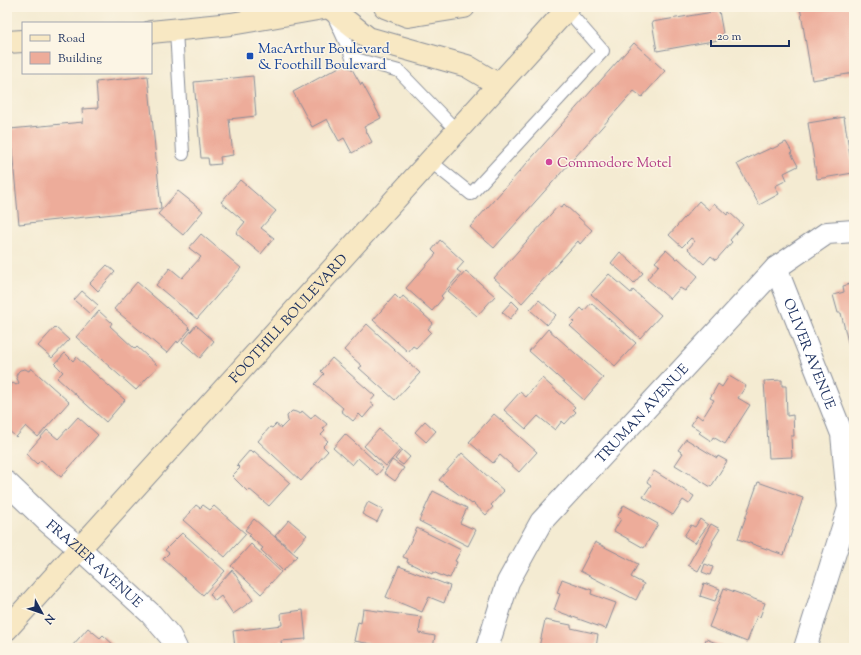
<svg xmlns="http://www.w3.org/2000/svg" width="861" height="655" font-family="'Sorts Mill Goudy',serif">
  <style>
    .building { fill: #edac9a }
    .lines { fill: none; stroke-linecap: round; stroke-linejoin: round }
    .lane-casing { stroke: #888d98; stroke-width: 14 }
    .street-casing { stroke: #888d98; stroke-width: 24 }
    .secondary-casing { stroke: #888d98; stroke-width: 24 }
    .lane { stroke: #fff; stroke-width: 12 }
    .street { stroke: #fff; stroke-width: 22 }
    .secondary { stroke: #f8e8c3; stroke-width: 22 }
    .transit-dot { fill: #1a4fb4; stroke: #fcf5e5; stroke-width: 1.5 }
    .hotel-dot { fill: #d1479c; stroke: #fcf5e5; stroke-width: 1.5 }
    .labels { text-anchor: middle; stroke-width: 3; stroke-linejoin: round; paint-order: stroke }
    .transit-label { font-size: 14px; fill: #164399; stroke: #fcf5e5; text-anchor: start }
    .hotel-label { font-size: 14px; fill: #b23c85; stroke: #fcf5e5; text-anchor: start }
    .street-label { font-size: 14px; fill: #1b2f5e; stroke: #fcf5e5 }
  </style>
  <rect width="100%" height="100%" fill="#fcf5e5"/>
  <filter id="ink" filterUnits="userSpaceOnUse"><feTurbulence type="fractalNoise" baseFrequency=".025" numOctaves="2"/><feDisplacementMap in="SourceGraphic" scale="8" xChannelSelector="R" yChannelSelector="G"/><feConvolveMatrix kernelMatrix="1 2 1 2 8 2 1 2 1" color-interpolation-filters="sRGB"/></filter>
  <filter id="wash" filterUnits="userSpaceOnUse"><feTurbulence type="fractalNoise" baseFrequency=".012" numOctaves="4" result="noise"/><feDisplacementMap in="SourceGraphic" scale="16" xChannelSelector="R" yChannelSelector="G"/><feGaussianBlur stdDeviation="0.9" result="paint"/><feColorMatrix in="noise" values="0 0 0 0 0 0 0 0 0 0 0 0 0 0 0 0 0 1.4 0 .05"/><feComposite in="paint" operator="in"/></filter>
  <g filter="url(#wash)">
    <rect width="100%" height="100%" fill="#f4ebd2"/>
    <g id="blocks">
      <!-- building -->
      <path class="building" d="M800,7h54v66l-42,7z
        M719,11l5,28 -67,12 -5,-29z
        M634,43l31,28 -23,26 -8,-6 -140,157 -24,-21z
        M343,65l9,4 9,16 1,-2 19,35 -17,9 8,15 -20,11 -8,-15 -5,3 -12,-22 -15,8 -19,-35z
        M148,76l13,133 -142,15 -9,-95 73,-7 -1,-13 16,-1 -2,-26z
        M253,76l3,40 -27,3 4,36 -13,2 1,7 -12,1 -1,-7h-7l-7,-76z
        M844,117l9,56 -36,6 -9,-56z
        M786,142l6,10 -1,1 7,13 -14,7 3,7 -12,6 4,8 -20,11 -22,-41 21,-11v1l13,-6 1,1z
        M240,180l36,31 -15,17 13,10 -13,16 -25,-21 9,-11 -24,-20z
        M178,191l25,20 -20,24 -25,-21z
        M699,201l10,9 5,-7 13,12 2,-3 14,13 -13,15 2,2 -16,18 -5,-4 -7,8 -16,-15 7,-8 -4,-3 -9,9 -13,-12z
        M564,204l28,26 -12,14 -2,-3 -56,62 -28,-25 64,-72 3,2z
        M201,234l40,34 -44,51 -41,-34 14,-17 12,10 19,-21 -12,-9z
        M440,240l24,22 -7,8 4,3 -20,23 2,2 -11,13 -26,-23 30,-34 -4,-4z
        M666,250l10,9 2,-1 20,18 -13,15 -5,-3 -10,11 -23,-20 12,-14 -4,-3z
        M620,252l23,21 -9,10 -23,-20z
        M107,265l8,7 -17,19 -8,-8z
        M466,271l29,25 -18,20 -29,-25z
        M609,274l22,19 2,-3 28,25 -21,23 -49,-44z
        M137,282l52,45 -1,1 2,1 -12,14 -1,-2 -10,12 -53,-44z
        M854,283v76h-2l-11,-46h-3l-5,-18 11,-3 -1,-6z
        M82,291l16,14 -8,9 -16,-14z
        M395,295l5,5 3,-4 30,27 -5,6 3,3 -15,16 -3,-2 -5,6 -35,-32z
        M539,300l17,15 -9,10 -17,-15z
        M512,301l7,7 -9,11 -8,-7z
        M591,303l45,40 -21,23 -45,-40 4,-4 -3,-3 10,-11 3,3z
        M99,311l13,12 -2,3 25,23 2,-2 21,19 -22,24 -60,-53z
        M367,324l53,49 -25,27 -36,-32 3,-2 -18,-16z
        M196,325l18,16 -14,17 -18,-16z
        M55,327l14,13 -17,18 -14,-12z
        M548,329l55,49 -19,22 -55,-49z
        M65,353l8,8 3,-4 49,43 -19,22 -49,-44 6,-6 -8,-8z
        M332,358l43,38 -5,6 4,3 -11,13 -4,-4 -6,7 -12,-10 2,-3 -28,-24 9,-10 -3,-3z
        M31,368l38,34 -31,35 -12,-11 -10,11 -9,-8v-39l6,-7 3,2 3,-2 -3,-7 2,-4 2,-2 5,-1 4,2z
        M729,376l17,10 -8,12 12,7 -25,39 -12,-7 -2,4 -12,-8 2,-2 -10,-6 6,-10 5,4 12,-19 -4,-2 8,-14 4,3z
        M542,378l33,29 -2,2 3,3 -11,12 -3,-3 -7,9 -17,-14 -12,13 -22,-19 16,-18 6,5z
        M782,380v6h4l1,30 6,-1 1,21h-3l1,21 -23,1 -5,-77z
        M292,411l4,1 4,2 2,-3 9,8 4,-5 12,10 -4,5 2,2 -4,4 7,6 -5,5 5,5 -27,30 -43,-40 12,-14 2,1 4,-4 5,4 7,-7 -1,-5z
        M494,414l43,38 -18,20 -19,-17 -7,8 -24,-21z
        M78,417l20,18 -37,42 -20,-17 -4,4 -11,-10 21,-24 11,9z
        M425,421l11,10 -10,11 -11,-10z
        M379,429l22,20 -15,17 -22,-20z
        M345,434l38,34 -6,7 -19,-17 -6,7 -19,-17z
        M686,439l31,19 1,-2 9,5 -16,26 -36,-22 8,-12 -5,-3z
        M250,450l3,3 1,-2 36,32 -21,23 -20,-17 -2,2 -15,-15 8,-8 -3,-3z
        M402,450l8,7 -7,8 -8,-6z
        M462,453l42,38 -13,14 2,2 -7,8 -13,-12 -1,1 -33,-24z
        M392,460l12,8 -9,13 -11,-8z
        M654,471l40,25 -5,8 -6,-4 -10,15 -30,-18 8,-12 -4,-3z
        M758,482l45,16 -19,57 -46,-16z
        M433,491l34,17 -7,15 16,7 -8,16 -49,-25z
        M368,502l15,8 -6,12 -15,-8z
        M196,505l4,3 3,-3 7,5 4,-4 32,28 -21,23 -42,-37z
        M624,505l34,19 -14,24 -30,-17 7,-12 -4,-2z
        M254,519l43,37 -14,15 -22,-21 2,-2 -14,-12 2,-2 -6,-4z
        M700,519l8,6 -13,18 -11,-7 7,-11 4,2z
        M289,520l18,15 -14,16 -18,-15z
        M711,524l9,5 -8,13 1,1 -15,28 -10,-6z
        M417,528l44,22 -6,11 2,1 -7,16 -3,-1v1l-14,-6 -1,2 -25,-12 1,-3 -5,-2z
        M182,533l3,2 40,36 -22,24 -40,-36 6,-6 -4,-3z
        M595,542l43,22 -7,13 13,7 -8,16 -56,-29z
        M251,544l30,28 -20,22 -30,-28z
        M705,564l8,3 -3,8 -8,-3z
        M399,566l51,20 -6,17 -15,-6 -7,15 -36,-15z
        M232,570l21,30 -20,14 -12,-18 -6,5 -5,-7z
        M562,579l30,11 -1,4 25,9 -10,26 -52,-19 6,-16 -3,-1z
        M704,583l16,6 -5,12 -15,-5z
        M724,588l41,15 -5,14 -3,-1 -10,26 -38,-15z
        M363,609l58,8 -2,16 16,3 -2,12h-37l-42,-7 4,-19 3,1z
        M303,610l3,29 -25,2 1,7h-45v-1h-2l-2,-16 49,-6 -1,-12z
        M545,620l26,5v3l27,6 -2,14h-53l-4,-1z
        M88,628l12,10 3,-3 14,13h-42l-3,-2z
        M706,639l23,9h-26z"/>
    </g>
  </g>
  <g filter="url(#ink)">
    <use href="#blocks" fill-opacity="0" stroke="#888d98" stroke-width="1"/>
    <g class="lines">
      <!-- lane casing -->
      <g class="lane-casing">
        <path id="lane" d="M333,15l17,37 2,6 47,13 58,60
          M176,30l7,124
          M430,161l41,33 132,-143 -36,-41"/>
      </g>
      <!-- street casing -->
      <g class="street-casing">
        <g id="street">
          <path id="s1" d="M776,268l66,166 7,74 -44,140"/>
          <path id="s2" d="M7,483l41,39 32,27 71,65 19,22 6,12"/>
          <path id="s3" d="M487,648l21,-66 33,-60 235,-254 51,-35 27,-2"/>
        </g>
      </g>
      <!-- secondary casing -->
      <g class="secondary-casing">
        <g id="secondary">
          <path d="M329,7l39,31 99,28 32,19"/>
          <path d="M385,7l23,9 56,-9"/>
          <path d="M151,32l80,-8 98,-17"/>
          <path d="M7,42l16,-1"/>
          <path id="s4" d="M7,629l562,-622"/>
        </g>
      </g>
      <!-- lane -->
      <use href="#lane" class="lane"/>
      <!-- street -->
      <use href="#street" class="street"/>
      <!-- secondary -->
      <use href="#secondary" class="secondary"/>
    </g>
  </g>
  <!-- markers -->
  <rect class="transit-dot" x="246" y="52" width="8" height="8" rx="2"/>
  <circle class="hotel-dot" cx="549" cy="162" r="4"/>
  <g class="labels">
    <!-- transit labels -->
    <g class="transit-label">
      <text x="258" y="53">MacArthur Boulevard<tspan x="258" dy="16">&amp; Foothill Boulevard</tspan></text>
    </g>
    <!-- hotel labels -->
    <g class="hotel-label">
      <text x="557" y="167">Commodore Motel</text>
    </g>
    <!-- street labels -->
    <g class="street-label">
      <text dy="5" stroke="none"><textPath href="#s4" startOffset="419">FOOTHILL BOULEVARD</textPath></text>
      <text dy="5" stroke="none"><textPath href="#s1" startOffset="92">OLIVER AVENUE</textPath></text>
      <text dy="5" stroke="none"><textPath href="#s3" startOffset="286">TRUMAN AVENUE</textPath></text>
      <text dy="5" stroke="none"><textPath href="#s2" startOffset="119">FRAZIER AVENUE</textPath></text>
    </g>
  </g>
  <!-- margin -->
  <rect width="861" height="655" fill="none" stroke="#fcf5e5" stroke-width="24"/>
  <!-- legend -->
  <rect x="22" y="22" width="130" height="52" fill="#fcf5e5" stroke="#a2a6af"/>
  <rect x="30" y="35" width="20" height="6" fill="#f8e8c3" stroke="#a2a6af"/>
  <text x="58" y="42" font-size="12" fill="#1b2f5e">Road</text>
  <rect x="30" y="52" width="20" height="12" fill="#edac9a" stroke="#a2a6af"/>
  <text x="58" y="62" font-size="12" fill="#1b2f5e">Building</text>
  <!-- north arrow -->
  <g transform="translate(42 613) rotate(130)" stroke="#fcf5e5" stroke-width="3" paint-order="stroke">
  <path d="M0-3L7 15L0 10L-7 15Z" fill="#1b2f5e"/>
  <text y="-6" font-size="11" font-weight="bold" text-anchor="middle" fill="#1b2f5e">N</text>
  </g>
  <!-- scale -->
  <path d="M711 40v6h78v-6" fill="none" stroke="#1b2f5e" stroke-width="2"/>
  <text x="717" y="40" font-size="12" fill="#1b2f5e" stroke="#fcf5e5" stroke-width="3" paint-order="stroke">20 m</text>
</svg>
